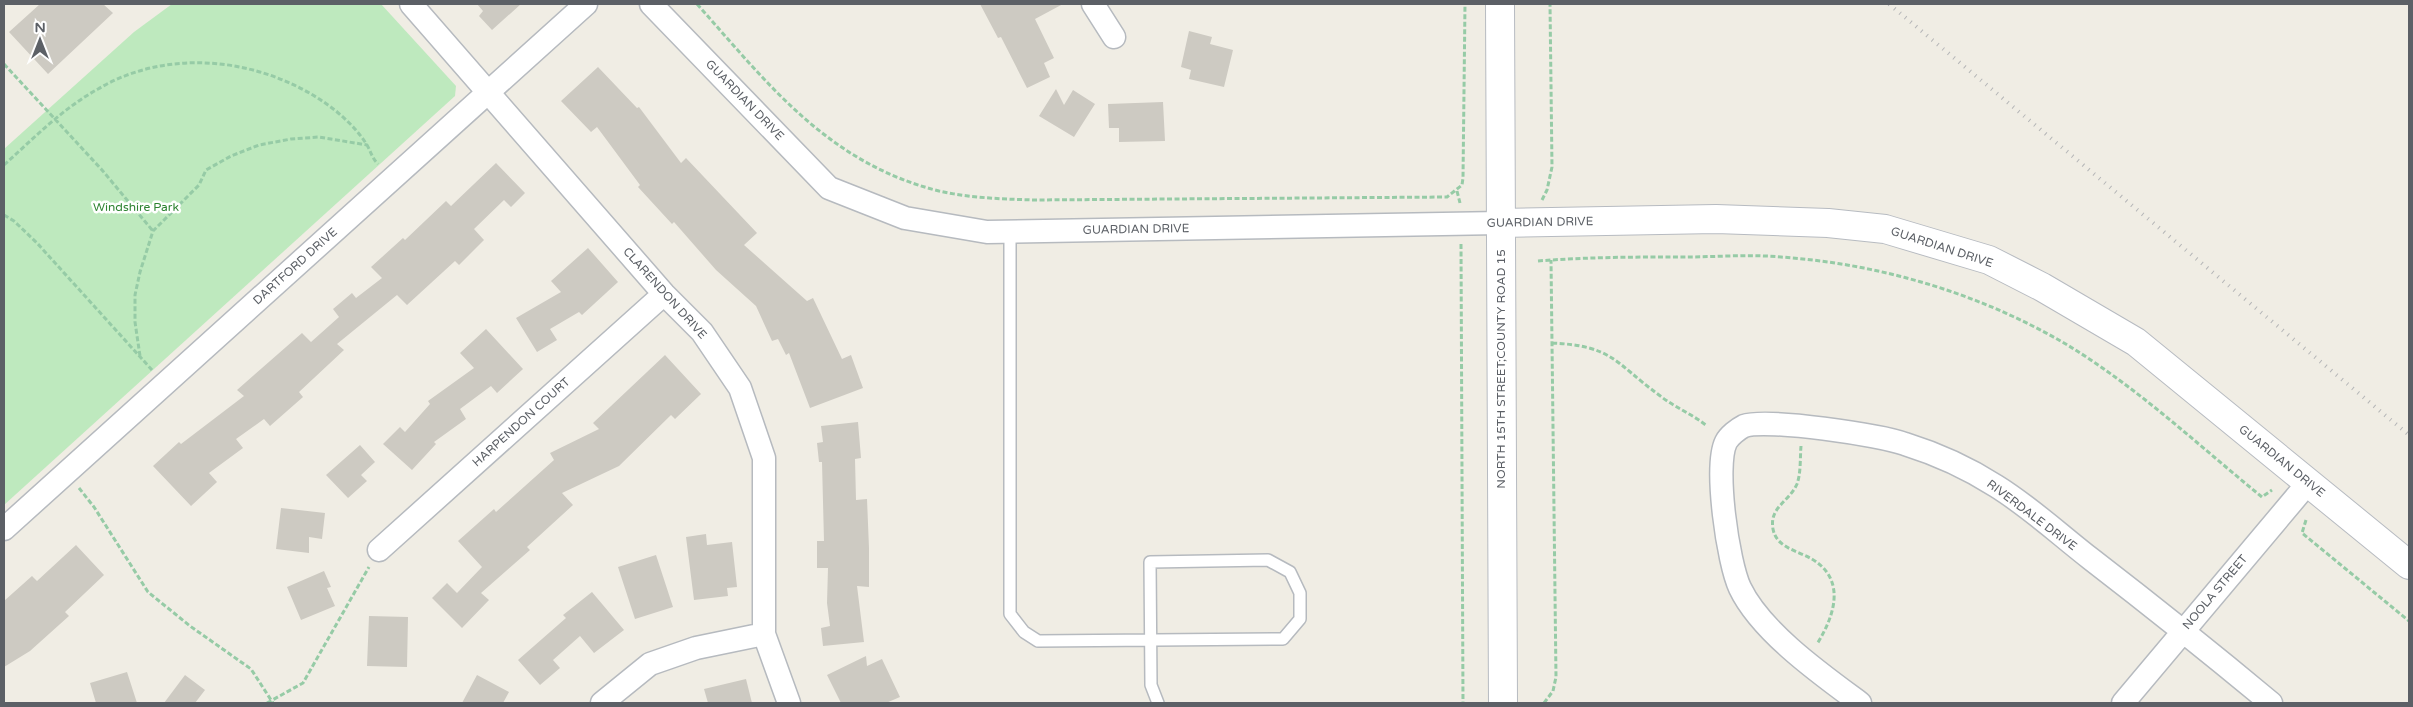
<svg xmlns="http://www.w3.org/2000/svg" width="2413" height="707" font-family="'Varela Round',sans-serif">
  <style>
    .green { fill: #bee9be }
    .building { fill: #cdcac2 }
    .lines { fill: none; stroke-linecap: round; stroke-linejoin: round }
    .lane-casing { stroke: #b6babf; stroke-width: 14 }
    .street-casing { stroke: #b6babf; stroke-width: 25 }
    .secondary-casing { stroke: #b7bbc1; stroke-width: 30 }
    .path { stroke: #96cba6; stroke-width: 3; stroke-dasharray: 5 2.5; stroke-linecap: butt }
    .lane { stroke: #fff; stroke-width: 11 }
    .street { stroke: #fff; stroke-width: 22 }
    .secondary { stroke: #fff; stroke-width: 28 }
    .rail { stroke: #b5b6b7; stroke-width: 4; stroke-dasharray: 1 6; stroke-linecap: butt }
    .labels { text-anchor: middle; stroke-width: 5; stroke-linejoin: round; paint-order: stroke }
    .street-label { font-size: 12px; fill: #5c6066; stroke: #fff }
    .park-label { font-size: 12px; fill: #2d8331; stroke: #fff }
  </style>
  <rect width="100%" height="100%" fill="#f0ede4"/>
  <!-- green -->
  <path class="green" d="M172,4h209l75,82 -1,10 -451,409v-356l130,-117z"/>
  <!-- building -->
  <path class="building" d="M40,4h63l10,9 -65,61 -39,-42z
    M477,4h44l-29,26 -13,-14 4,-5z
    M980,4h83l-28,15 19,39 -10,5 6,14 -23,11 -26,-51 -3,1z
    M1189,31l23,6 -2,7 23,6 -9,37 -35,-8 2,-9 -10,-3z
    M598,67l39,41 2,-1 42,56 5,-5 71,75 -13,12 63,56 6,-3 29,61 9,-4 12,33 -53,20 -21,-55 -3,2 -8,-16 -6,2 -16,-35 -40,-36 -42,-48 -2,2 -34,-37 2,-2 -43,-58 -6,5 -30,-31z
    M1056,89l8,16 9,-15 22,14 -21,33 -35,-21z
    M1163,102l2,39 -46,1v-14h-10l-1,-24z
    M496,163l29,30 -14,14 -7,-7 -30,29 10,11 -25,25 -4,-4 -48,44 -10,-10 -60,49 7,6 -45,42 4,5 -33,29 -6,-7 -28,20 7,9 -34,25 8,9 -26,24 -38,-40 26,-24 2,2 63,-48 -7,-6 65,-57 9,9 28,-25 -6,-8 19,-16 4,5 26,-20 -11,-11 32,-29 2,2 41,-39 5,5z
    M588,248l30,34 -36,33 -3,-3 -29,17 7,11 -20,12 -21,-34 45,-26 -10,-11z
    M486,329l37,40 -26,24 -6,-7 -31,23 6,10 -32,23 2,2 -24,26 -29,-26 17,-17 5,5 25,-28 -2,-3 46,-33 -14,-15z
    M665,355l36,39 -26,25 -4,-4 -52,51 -57,27 11,12 -46,42 3,3 -49,43 8,7 -27,28 -30,-30 15,-15 10,10 25,-26 -24,-26 36,-32 2,3 58,-52 -4,-7 49,-24 -6,-6z
    M858,422l3,36 -6,1 1,41 11,-1 2,49v39l-12,-1 7,56 -41,4 -2,-18 9,-2 -3,-23 1,-35h-11v-27h7l-2,-79h-3l-2,-19 6,-1 -2,-16z
    M360,445l15,17 -14,13 6,6 -19,17 -22,-23z
    M281,508l44,5 -3,26 -13,-2v16l-33,-4z
    M706,534l1,11 25,-3 5,45 -10,1 1,8 -34,4 -8,-63z
    M76,545l28,30 -39,37 4,4 -39,35 -26,16v-66l28,-25 5,5z
    M656,555l17,52 -38,12 -17,-52z
    M324,571l7,16 -4,1 8,18 -34,14 -14,-33z
    M592,592l32,38 -30,23 -14,-17 -27,24 7,8 -20,17 -22,-25 48,-42 -3,-3z
    M369,616l39,1 -1,50 -40,-1z
    M866,656l1,10 15,-7 18,38 -14,6h-45l-14,-28z
    M127,672l10,31h-41l-6,-20z
    M185,675l20,15 -10,13h-31z
    M477,675l32,17 -6,11h-41z
    M746,679l6,24h-44l-4,-14z"/>
  <g class="lines">
    <!-- lane casing -->
    <g class="lane-casing">
      <path id="lane" d="M1010,231v383l14,18 14,9 245,-2 17,-20v-26l-10,-21 -22,-12 -118,2 1,123 7,18"/>
    </g>
    <!-- street casing -->
    <g class="street-casing">
      <path id="street" d="M411,4l253,290 38,38 38,56 24,70v176l25,69
        M651,4l178,184 76,30 82,14 513,-9
        M1093,4l21,33
        M4,529l582,-525
        M379,550l285,-256
        M602,703l48,-39 46,-16 68,-14
        M1860,703c-38,-28 -99,-71 -120,-115 -12,-25 -26,-122 -14,-146 3,-6 12,-13 18,-16 23,-8 136,9 161,18 32,10 63,24 91,42 34,21 64,49 95,73 61,47 121,95 180,144
        M2123,703l185,-220"/>
    </g>
    <!-- secondary casing -->
    <g class="secondary-casing">
      <path id="secondary" d="M1500,4l3,699
        M1500,223l216,-4 112,4 57,6 104,31 53,27 94,55 273,223"/>
    </g>
    <!-- path -->
    <path class="path" d="M697,4c72,81 131,159 242,187 31,7 63,8 95,9l413,-3 15,-12 1,-7 2,-174
      M4,64l98,106 51,61
      M4,165c30,-27 58,-56 94,-76 74,-44 172,-30 238,22 12,10 23,21 31,34 4,7 5,13 11,19
      M1457,191l3,12
      M1542,200l5,-10 5,-23 -2,-163
      M4,215l10,6 23,22 115,127
      M1461,244l2,459
      M1538,261c48,-4 98,-4 147,-4 31,0 64,-3 96,0 99,7 197,36 283,86 72,43 134,102 198,154l10,-7
      M1552,343c61,3 62,19 107,52 15,12 33,19 48,31
      M140,356l-5,-34v-27l5,-23 13,-41 46,-46 7,-15 25,-14 28,-11 32,-6 28,-2 48,8
      M1801,446c-1,12 0,27 -4,38 -8,18 -28,23 -24,45 3,16 18,20 31,26 43,19 33,57 13,89
      M79,488l15,19 54,85 42,34 61,43 22,34
      M2306,520l-4,13 107,88
      M267,703l36,-20 66,-116
      M1544,703l9,-12 3,-14 -5,-417"/>
    <!-- lane -->
    <use href="#lane" class="lane"/>
    <!-- street -->
    <use href="#street" class="street"/>
    <!-- secondary -->
    <use href="#secondary" class="secondary"/>
    <!-- rail -->
    <path class="rail" d="M1889,4l520,431"/>
  </g>
  <g class="labels">
    <!-- street labels -->
    <g class="street-label">
      <text transform="translate(745 100) rotate(46)" y="4">GUARDIAN DRIVE</text>
      <text transform="translate(1540 222) rotate(-1)" y="4">GUARDIAN DRIVE</text>
      <text transform="translate(1136 229) rotate(-1)" y="4">GUARDIAN DRIVE</text>
      <text transform="translate(1942 247) rotate(18)" y="4">GUARDIAN DRIVE</text>
      <text transform="translate(295 266) rotate(-42)" y="4">DARTFORD DRIVE</text>
      <text transform="translate(665 293) rotate(48)" y="4">CLARENDON DRIVE</text>
      <text transform="translate(1501 369) rotate(-90)" y="4">NORTH 15TH STREET;COUNTY ROAD 15</text>
      <text transform="translate(521 422) rotate(-42)" y="4">HARPENDON COURT</text>
      <text transform="translate(2282 461) rotate(39)" y="4">GUARDIAN DRIVE</text>
      <text transform="translate(2032 515) rotate(37)" y="4">RIVERDALE DRIVE</text>
      <text transform="translate(2215 592) rotate(-50)" y="4">NOOLA STREET</text>
    </g>
    <!-- park labels -->
    <g class="park-label">
      <text x="136" y="211">Windshire Park</text>
    </g>
  </g>
  <!-- border -->
  <rect width="2413" height="707" fill="none" stroke="#5c6066" stroke-width="10"/>
  <!-- north arrow -->
  <g transform="translate(40 40)" stroke="#ffffff" stroke-width="4" paint-order="stroke">
  <path d="M0-4L9 19L0 12L-9 19Z" fill="#5c6066"/>
  <text y="-8" font-size="14" font-weight="bold" text-anchor="middle" fill="#5c6066">N</text>
  </g>
</svg>
